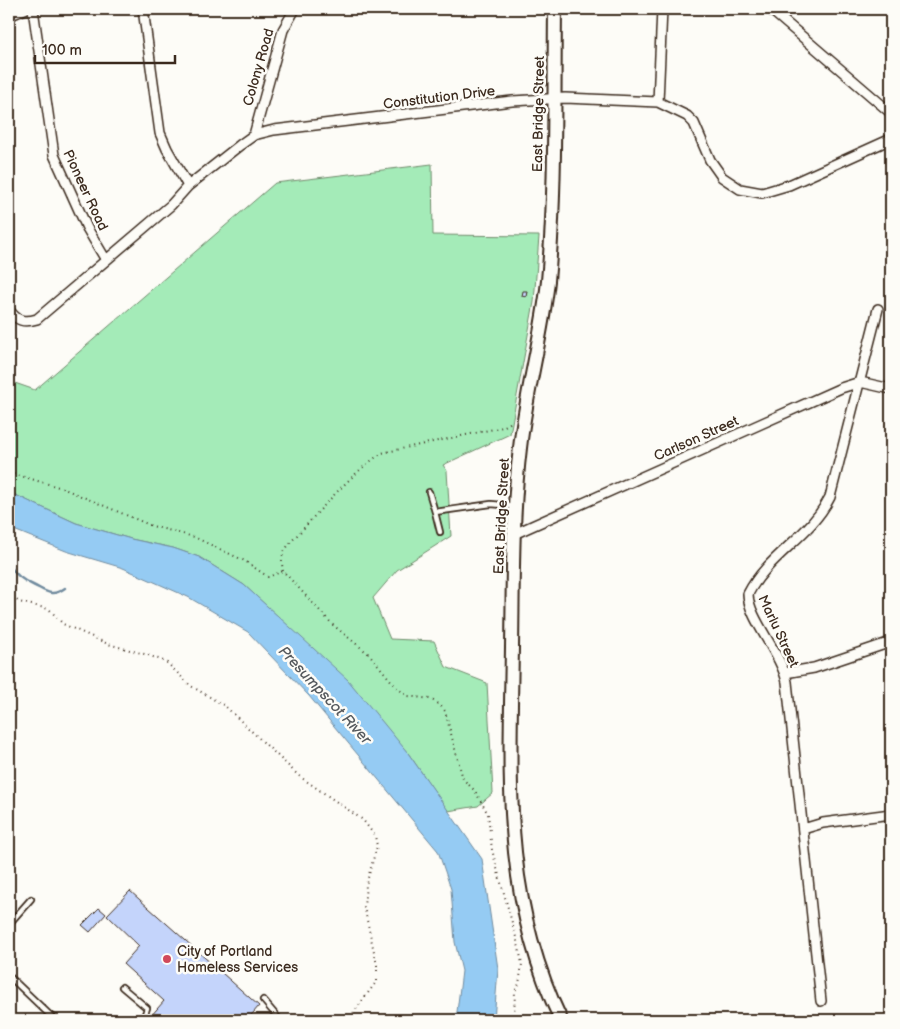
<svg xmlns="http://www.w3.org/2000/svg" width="900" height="1029" font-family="'Balsamiq Sans',sans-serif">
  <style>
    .green { fill: #a4ebb8; stroke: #708a6b }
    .water { fill: #95cbf3; stroke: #718b9e }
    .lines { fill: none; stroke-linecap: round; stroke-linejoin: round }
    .stream { stroke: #718b9e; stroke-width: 2.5 }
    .building { fill: #c4d4fb; stroke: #3b2a1e }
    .lane-casing { stroke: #3b2a1e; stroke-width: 8 }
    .street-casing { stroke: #3b2a1e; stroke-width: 12 }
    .secondary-casing { stroke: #3b2a1e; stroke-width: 16 }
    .path { stroke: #3b2a1e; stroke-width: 2; stroke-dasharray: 1 4; stroke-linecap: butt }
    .lane { stroke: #fdfcf7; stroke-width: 4.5 }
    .street { stroke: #fdfcf7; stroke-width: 9 }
    .secondary { stroke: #fdfcf7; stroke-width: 12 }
    .poi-dot { fill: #d1495b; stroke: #fdfcf7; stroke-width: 2 }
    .labels { text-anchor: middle; stroke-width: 5; stroke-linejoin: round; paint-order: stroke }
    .street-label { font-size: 14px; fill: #3b2a1e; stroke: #fdfcf7 }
    .poi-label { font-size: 14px; fill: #3b2a1e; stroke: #fdfcf7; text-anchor: start }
    .water-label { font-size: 15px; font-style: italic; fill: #565a5e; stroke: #fdfcf7 }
  </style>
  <rect width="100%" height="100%" fill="#fdfcf7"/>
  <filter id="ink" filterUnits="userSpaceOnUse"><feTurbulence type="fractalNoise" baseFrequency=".02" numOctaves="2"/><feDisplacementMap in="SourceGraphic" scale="10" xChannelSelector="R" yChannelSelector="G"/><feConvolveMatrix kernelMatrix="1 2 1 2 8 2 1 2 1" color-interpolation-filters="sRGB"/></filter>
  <g filter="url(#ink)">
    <!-- green -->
    <path class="green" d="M432,164l1,71 106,1 -5,66 -24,132 -67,31 4,6 4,65 -54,34 -24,28 17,41 44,2 12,26 41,16 6,110 -15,13 -30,5 -40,-58 -119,-126 -45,-42 -45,-28 -26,-9 -42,-9 -55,-16 -67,-31v-111l26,9 240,-207z"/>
    <!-- water -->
    <path class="water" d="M9,492l67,31 55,16 42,9 26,9 45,28 104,95 60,73 74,106 16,110 -4,51h-38l6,-49 -7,-29 -4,-53 -13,-38 -129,-155 -61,-64 -60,-35 -65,-29 -57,-17 -57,-23z"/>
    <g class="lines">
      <!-- stream -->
      <path class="stream" d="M9,565c7,10 13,15 24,20 13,6 18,13 32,3"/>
    </g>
    <!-- building -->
    <path class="building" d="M523,291h4l-1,6 -4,-1z
      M130,891l129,115 -12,14h-93l-4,-3 14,-16 -41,-37 16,-18 -32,-31z
      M99,908l7,6 -16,18 -8,-7z"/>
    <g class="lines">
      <!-- lane casing -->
      <g class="lane-casing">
        <path id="lane" d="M429,492l6,20
          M440,532l-5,-20 56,-8 23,2
          M9,924l22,-25
          M9,976l46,44
          M122,987l25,21 -4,12
          M263,1000l17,20"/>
      </g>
      <!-- street casing -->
      <g class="street-casing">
        <path id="street" d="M33,9l21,146 33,73 19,32
          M143,9l17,124 7,16 21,37
          M770,9l121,104
          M9,16l16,-7
          M658,102l4,-93
          M254,135l29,-105 12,-21
          M9,310c8,11 15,13 28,9l134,-114 17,-19 52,-41 14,-10 20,-5 238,-29 53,-3 93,4 29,14 7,7 16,37 12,17 18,12 22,4 27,-8 102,-46
          M514,534l327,-146 19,-6 31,7
          M785,673l29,-5 77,-26
          M803,829l20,-6 68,-9
          M821,1001l-34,-319c-6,-29 -39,-64 -39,-88 20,-39 63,-58 82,-97l48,-188"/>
      </g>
      <!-- secondary casing -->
      <g class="secondary-casing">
        <path id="secondary" d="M555,9c-1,90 1,182 -7,272 -6,56 -22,111 -28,167 -8,66 -7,133 -8,200 -2,132 -10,249 49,372"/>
      </g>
      <!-- path -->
      <path class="path" d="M9,465l5,9 48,14 90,38 42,11 51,24 23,16 15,-6 50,54 37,30 27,33 11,8 22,3 9,5 6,7 18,68 12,12 13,23 4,36 27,98 3,16 -3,20 -4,7 -1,29
        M283,571c-1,-6 -2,-12 1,-19 6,-11 17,-20 25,-30 23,-25 45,-50 73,-69l121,-26 10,-6
        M9,594l10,8 30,7 14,15 45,20 40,11 18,7 25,24 34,20 74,70 64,44 12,16 2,10 -11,39 -2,22 13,58v16l-29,39"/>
      <!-- lane -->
      <use href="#lane" class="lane"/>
      <!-- street -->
      <use href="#street" class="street"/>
      <!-- secondary -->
      <use href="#secondary" class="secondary"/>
    </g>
  </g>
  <!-- markers -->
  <circle class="poi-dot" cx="167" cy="959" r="5"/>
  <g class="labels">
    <!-- street labels -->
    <g class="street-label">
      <text transform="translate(258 67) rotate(-74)" y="5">Colony Road</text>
      <text transform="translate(439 97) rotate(-7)" y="5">Constitution Drive</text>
      <text transform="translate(538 114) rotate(-89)" y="5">East Bridge Street</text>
      <text transform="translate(86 190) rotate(65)" y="5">Pioneer Road</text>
      <text transform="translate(696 438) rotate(-24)" y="5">Carlson Street</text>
      <text transform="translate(501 516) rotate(-87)" y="5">East Bridge Street</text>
      <text transform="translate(779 631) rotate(65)" y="5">Marlu Street</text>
    </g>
    <!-- poi labels -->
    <g class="poi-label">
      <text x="177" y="956">City of Portland<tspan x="177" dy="16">Homeless Services</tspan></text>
    </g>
    <!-- water labels -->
    <g class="water-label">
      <text transform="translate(325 695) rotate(47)" y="5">Presumpscot River</text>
    </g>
  </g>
  <!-- margin -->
  <rect width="900" height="1029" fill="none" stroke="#fdfcf7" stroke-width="30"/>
  <rect x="15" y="15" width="870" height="999" fill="none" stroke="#3b2a1e" stroke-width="2" filter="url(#ink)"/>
  <!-- scale -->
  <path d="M35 55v8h140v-8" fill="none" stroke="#3b2a1e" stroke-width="2.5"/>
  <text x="42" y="55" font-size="15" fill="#3b2a1e" stroke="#fdfcf7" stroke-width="4" paint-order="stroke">100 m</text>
</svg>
